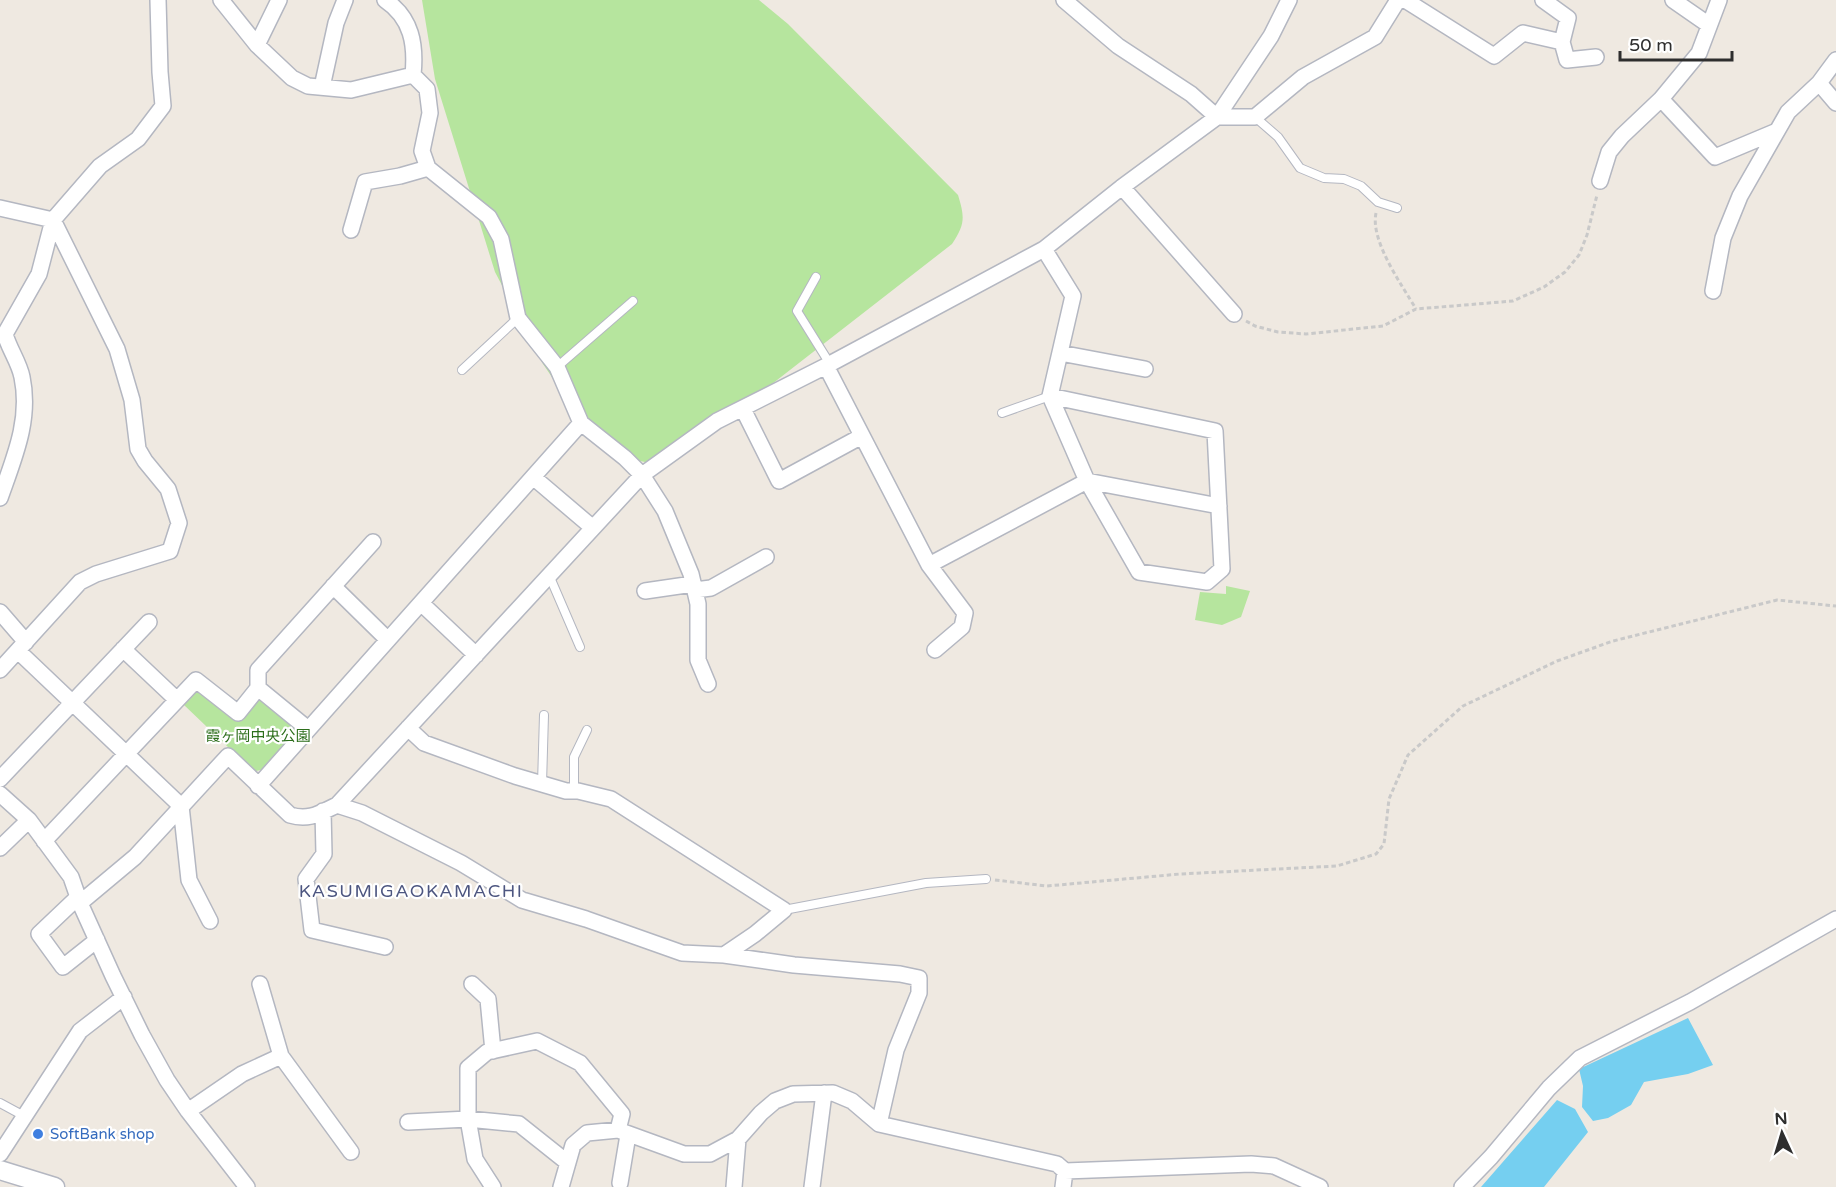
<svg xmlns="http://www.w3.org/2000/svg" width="1836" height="1187" font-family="'Varela Round','Noto Sans JP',sans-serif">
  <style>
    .green { fill: #b6e59e }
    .water { fill: #75cff0 }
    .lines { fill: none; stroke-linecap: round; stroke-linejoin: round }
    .service-casing { stroke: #b4b7c1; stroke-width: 10 }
    .minor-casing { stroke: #b4b7c1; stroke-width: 18 }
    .tertiary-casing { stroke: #b4b7c1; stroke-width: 21 }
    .path { stroke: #c9c9c9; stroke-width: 3; stroke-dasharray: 4.5 3; stroke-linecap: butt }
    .service { stroke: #fff; stroke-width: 8 }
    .minor { stroke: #fff; stroke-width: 15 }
    .tertiary { stroke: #fff; stroke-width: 18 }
    .shop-dot { fill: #3f7fe0; stroke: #fff; stroke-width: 2 }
    .labels { text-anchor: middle; stroke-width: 4.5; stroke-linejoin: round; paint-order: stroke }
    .park-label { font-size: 15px; fill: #2c6e1b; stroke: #fff }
    .shop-label { font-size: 15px; fill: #366cbe; stroke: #fff; text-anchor: start }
    .quarter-label { font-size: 18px; letter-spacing: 1.5px; fill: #4d5680; stroke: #fff }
  </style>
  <rect width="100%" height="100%" fill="#efe9e1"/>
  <!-- green -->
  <path class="green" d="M422,0h337l29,24 170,171c7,23 7,29 -6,49l-270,210 -27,10 -15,-3 -17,-8 -50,-45 -30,-44 -48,-92 -60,-193z
    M1226,586l24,5 -9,26 -19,8 -27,-5 5,-28 26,2z
    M196,689l42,27 21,-21 37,31v8l-30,35 -10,2 -28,-24 -44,-42z"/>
  <!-- water -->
  <path class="water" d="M1688,1018l25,47 -25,9 -44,8 -13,23 -23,13 -15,3 -11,-14 1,-21 -4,-17z
    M1557,1100l18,9 13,23 -44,55h-63z"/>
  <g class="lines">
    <!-- service casing -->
    <g class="service-casing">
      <path id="service" d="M1255,117l23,20 22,31 24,10 20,1 17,7 17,16 19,6
        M816,277l-19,34 33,53
        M557,367l76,-66
        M462,370l56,-52
        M1002,413l48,-17
        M549,575l31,72
        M542,784l2,-69
        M574,791v-34l13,-27
        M784,910l142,-27 60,-4
        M0,1103l24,13"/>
    </g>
    <!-- minor casing -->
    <g class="minor-casing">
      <path id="minor" d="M221,0l36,45 35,33 16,8 43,4 62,-15 14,14 3,24 -8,38 6,17 61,49 12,22 17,79 39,49 24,56 44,35 17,17 23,36 26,63 7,30v56l10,24
        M385,0c27,18 31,45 28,75
        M1064,0l54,46 73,48 26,23h38l48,-40 72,-40 23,-37
        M1405,0l89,56 29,-23 39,9 5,18 29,-3
        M1543,0l25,18 -6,24
        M1673,0l36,25
        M257,45l22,-45
        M1819,83l17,20
        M322,87l14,-64 9,-23
        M1661,99l54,58 62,-26
        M1600,181l9,-29 13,-16 39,-37 38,-46 20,-53
        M1122,187l112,127
        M0,208l53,12 64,129 15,51 6,49 7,12 23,28 11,34 -9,28 -74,23 -16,8 -80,88
        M351,230l14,-48 35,-6 28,-8
        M1044,249l29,47 -23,100 37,85 52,91 68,10 15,-13 -7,-138 -165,-35
        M1713,291l10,-53 17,-42 48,-84 31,-29 17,-23
        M1060,353l85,16
        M826,366l103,199 36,48 -3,14 -27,23
        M743,409l36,72 83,-45
        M533,477l60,51
        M0,498c14,-40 31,-78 22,-121 -3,-15 -13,-28 -17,-43l34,-60 14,-54 47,-54 38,-27 25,-33 -3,-34 -2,-72
        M929,565l158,-84 132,25
        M333,586l55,54
        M695,590l16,-2 55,-31
        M645,591l48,-7
        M421,603l55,52
        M0,612l26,30
        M123,649l54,51
        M18,651l163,155 8,74 21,41
        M258,688l50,41
        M408,728l16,15 91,33 51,15h12l33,8 173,111 -29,24 -31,21
        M0,779l149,-157
        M258,786l323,-363
        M0,794l29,26 42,57 9,26 33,73 29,59 25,45 21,31 59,76
        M337,805l25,8 99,50 61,37 64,19 96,34 42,2 70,10 106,9 19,4v15l-23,57 -17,74
        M323,811l1,43 -18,25 6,51 73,17
        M44,841l152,-161 42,33 20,-25v-18l115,-128
        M0,848l29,-28
        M78,897l-39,37 24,33 34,-27
        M80,903l55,-46 93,-101 62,59c19,6 30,-2 47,-10l305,-330 75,-54 109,-55 218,-117 78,-62 95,-70 54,-81 18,-36
        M472,984l16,15 5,52
        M281,1056l70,96
        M188,1111l54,-37 39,-18 -21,-72
        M408,1122l60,-3 51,5 49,39
        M0,1154l80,-123 44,-34
        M620,1183l8,-48
        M493,1187l-18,-28 -7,-40v-51l19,-16 50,-11 43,22 42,51 -4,16
        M561,1187l12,-42 14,-12 31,-3 66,24h26l28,-15 23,-26 14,-12 18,-7 40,-1 19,8 27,23 178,40 8,7 186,-7 23,2 46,21
        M734,1187l4,-48
        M812,1187l12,-94
        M1063,1187l2,-16
        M1462,1187l29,-30 58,-69 31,-30 110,-56 146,-83"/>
    </g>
    <!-- tertiary casing -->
    <g class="tertiary-casing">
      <path id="tertiary" d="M0,1170l55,17"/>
    </g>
    <!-- path -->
    <path class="path" d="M1376,213c-6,28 26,72 40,96
      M1246,321l9,5 23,6 28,2 77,-8 33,-17 97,-8 31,-14 21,-15 14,-17 8,-20 10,-40
      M995,880l52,6 133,-12 157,-8 39,-12 8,-10 5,-45 19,-44 55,-49 94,-45 56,-20 164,-41 59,6"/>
    <!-- service -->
    <use href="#service" class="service"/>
    <!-- minor -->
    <use href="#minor" class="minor"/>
    <!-- tertiary -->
    <use href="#tertiary" class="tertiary"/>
  </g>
  <!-- markers -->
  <circle class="shop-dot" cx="38" cy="1134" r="6"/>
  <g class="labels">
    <!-- park labels -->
    <g class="park-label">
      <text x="258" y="741">霞ヶ岡中央公園</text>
    </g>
    <!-- shop labels -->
    <g class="shop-label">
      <text x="50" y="1139">SoftBank shop</text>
    </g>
    <!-- quarter labels -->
    <g class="quarter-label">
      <text x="411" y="897">KASUMIGAOKAMACHI</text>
    </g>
  </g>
  <!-- north arrow -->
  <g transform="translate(1782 1133) rotate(356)" stroke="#ffffff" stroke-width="4.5" paint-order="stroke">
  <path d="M0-4.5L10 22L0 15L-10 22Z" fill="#2e2e2e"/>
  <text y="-9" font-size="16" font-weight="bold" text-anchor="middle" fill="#2e2e2e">N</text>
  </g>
  <!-- scale -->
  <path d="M1620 51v9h112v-9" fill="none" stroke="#2e2e2e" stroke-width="3"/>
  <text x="1629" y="51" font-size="18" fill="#2e2e2e" stroke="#ffffff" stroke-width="4.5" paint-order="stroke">50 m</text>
</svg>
